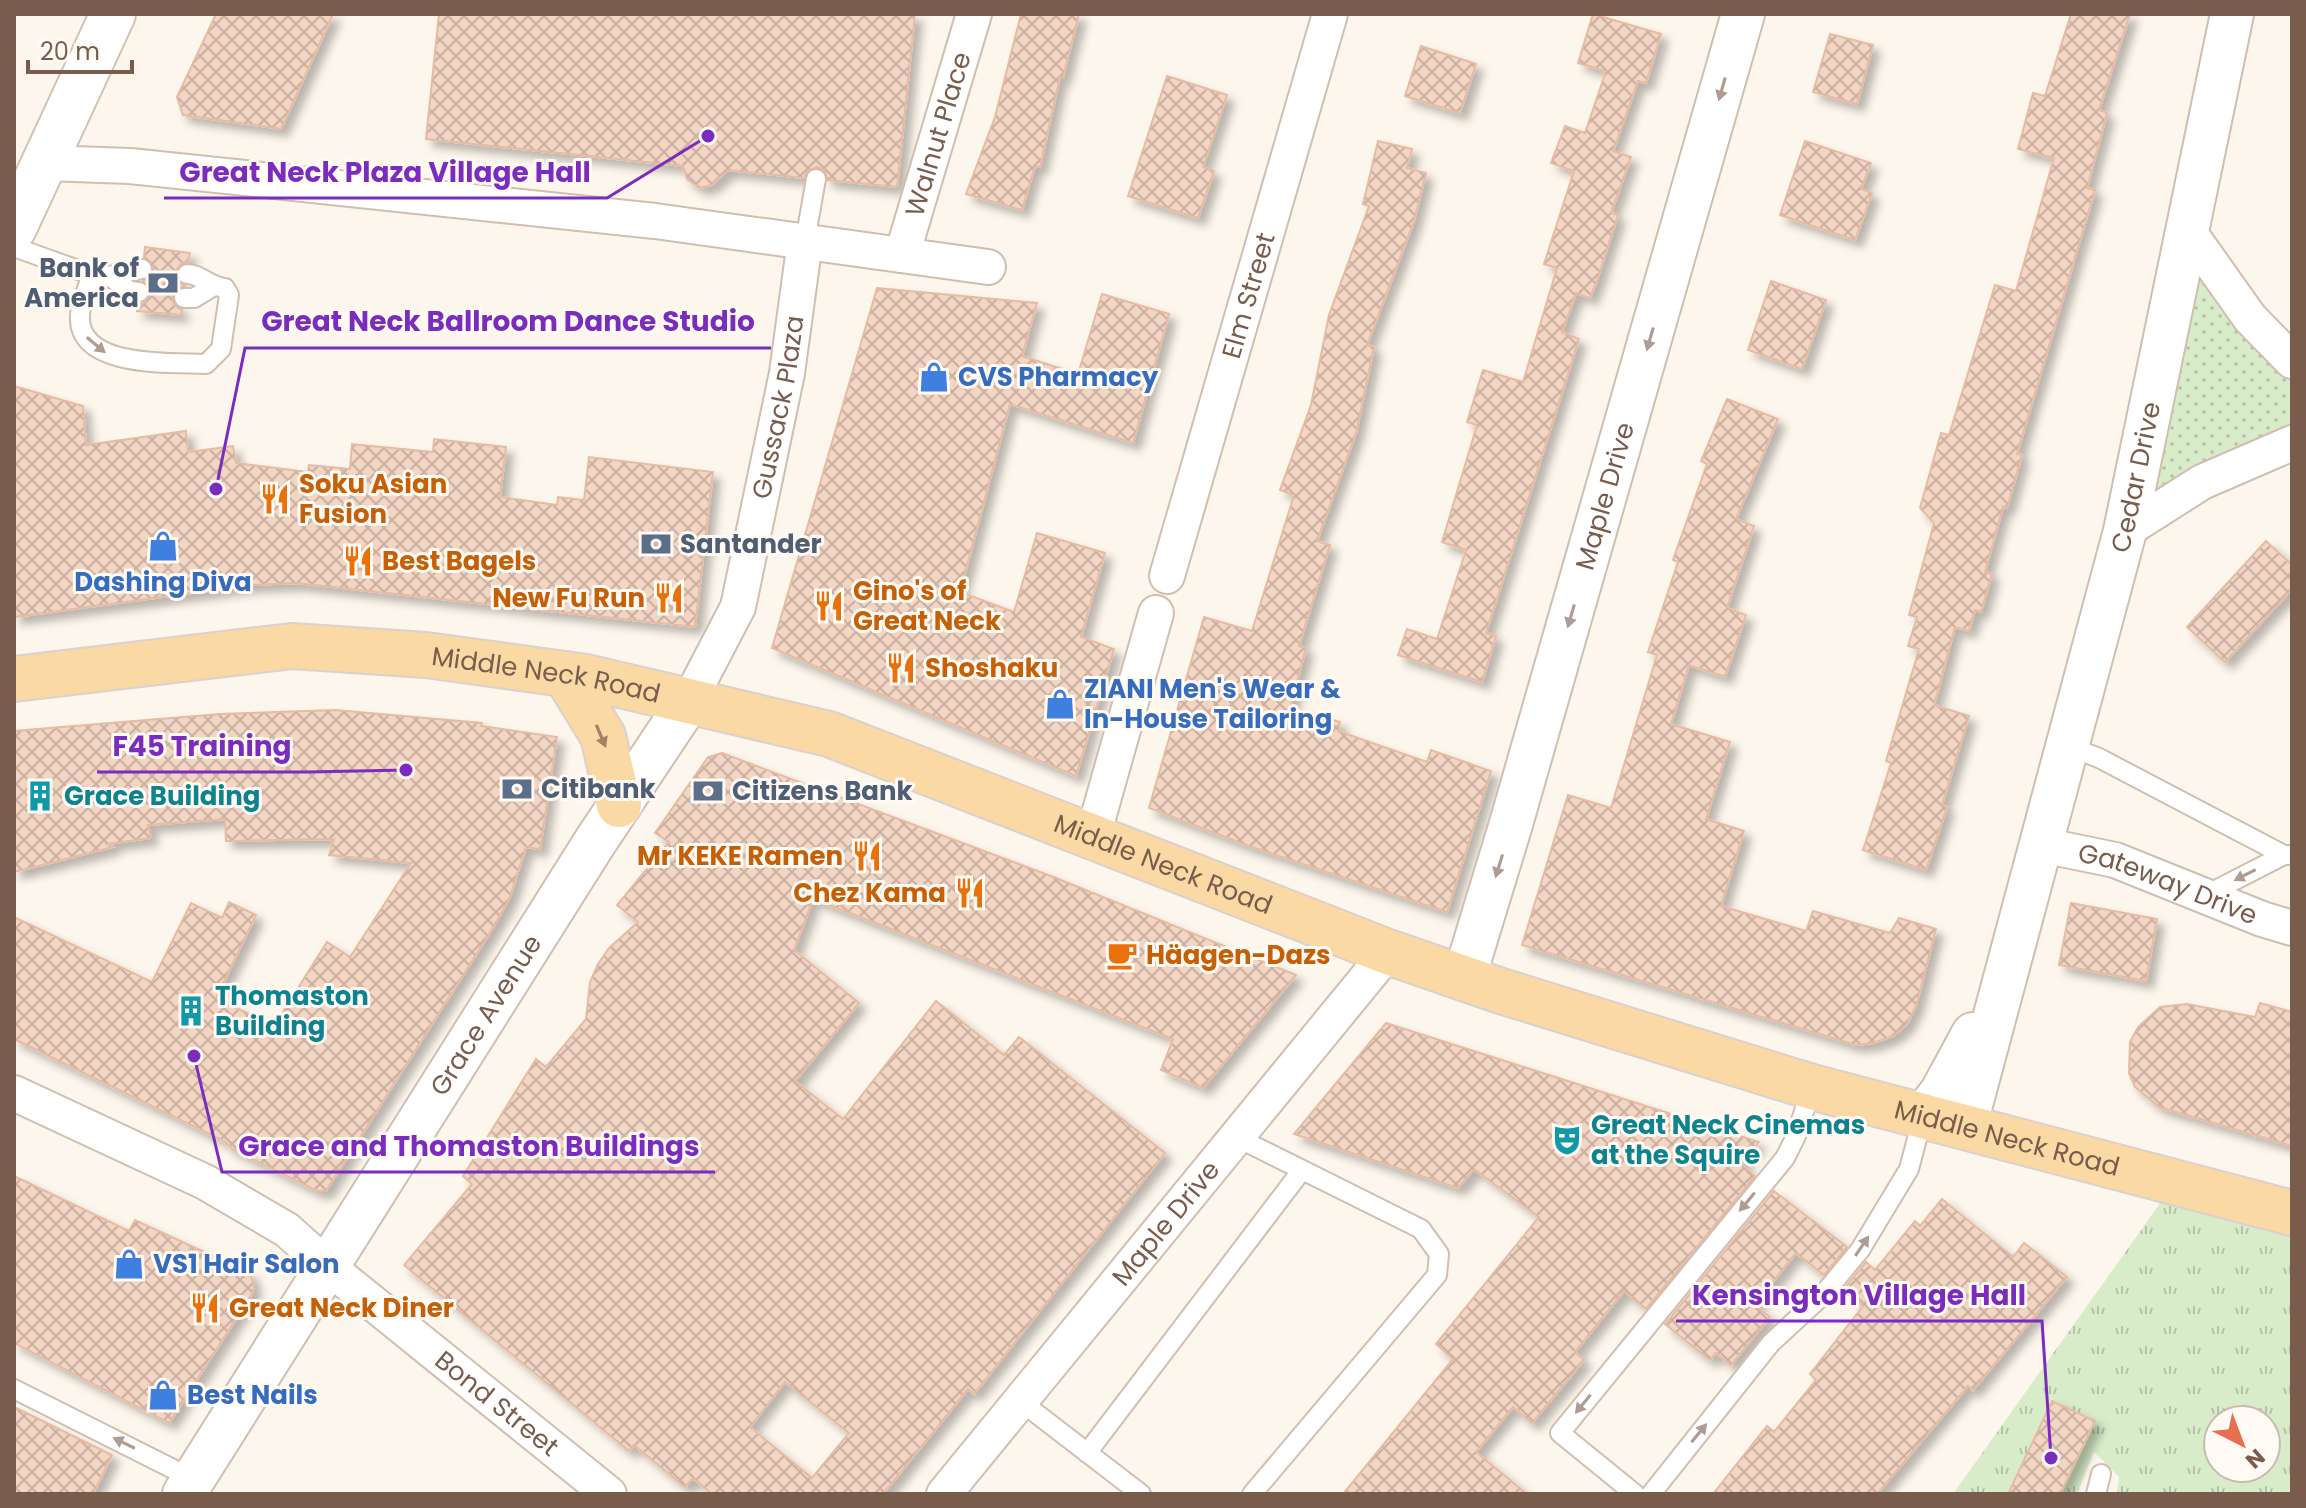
<svg xmlns="http://www.w3.org/2000/svg" width="2306" height="1508" font-family="Poppins,sans-serif">
  <style>
    .grass { fill: url(#grass-dots) }
    .park { fill: url(#park-tufts); fill-rule: evenodd }
    .building { fill: url(#building-cross-hatch); stroke: #e6bba3; stroke-width: 2; fill-rule: evenodd; filter: url(#shadow) }
    .lines { fill: none; stroke-linecap: round; stroke-linejoin: round }
    .service-casing { stroke: #d1beb0; stroke-width: 22 }
    .minor-casing { stroke: #d1beb0; stroke-width: 38 }
    .tertiary-casing { stroke: #d1beb0; stroke-width: 46 }
    .secondary-casing { stroke: #d6c0b0; stroke-width: 48 }
    .primary-casing { stroke: #dad1cd; stroke-width: 48 }
    .service { stroke: #fff; stroke-width: 18 }
    .minor { stroke: #fff; stroke-width: 34 }
    .tertiary { stroke: #fff; stroke-width: 42 }
    .secondary { stroke: #fff; stroke-width: 44 }
    .primary { stroke: #fbd9a5; stroke-width: 44 }
    .oneway { fill: #af9d94 }
    .oneway2 { fill: #a18267 }
    .labels { text-anchor: middle; stroke-width: 6; stroke-linejoin: round; paint-order: stroke }
    .street-label { font-size: 26px; fill: #7a5c4d; stroke: #fffaf3 }
    .service-label { font-size: 26px; font-weight: bold; fill: #4e5e75; stroke: #fffaf3; text-anchor: start }
    .shop-label { font-size: 26px; font-weight: bold; fill: #366cbe; stroke: #fffaf3; text-anchor: start }
    .food-label { font-size: 26px; font-weight: bold; fill: #c56008; stroke: #fffaf3; text-anchor: start }
    .culture-label { font-size: 26px; font-weight: bold; fill: #0d838f; stroke: #fffaf3; text-anchor: start }
    .leader { fill: none; stroke: #7b2cbf; stroke-width: 3 }
    .callout-dot { fill: #7b2cbf; stroke: #fffaf3; stroke-width: 3 }
    .callout-label { font-size: 28px; text-anchor: middle; font-weight: bold; fill: #7b2cbf; stroke: #fffaf3; stroke-width: 6; stroke-linejoin: round; paint-order: stroke }
  </style>
  <defs>
    <pattern id="grass-dots" width="8" height="8" patternUnits="userSpaceOnUse" patternTransform="scale(2)"><rect width="8" height="8" fill="#d8ecc9"/><path d="M2 2h.1M6 6h.1" fill="none" stroke="#b4c2a5" stroke-width="1.8" stroke-linecap="round"/></pattern>
    <pattern id="park-tufts" width="24" height="20" patternUnits="userSpaceOnUse" patternTransform="scale(2)"><rect width="24" height="20" fill="#d8ecc9"/><path d="M3 7l-1-3M5 7V3M7 7l1-3M15 17l-1-3M17 17v-4M19 17l1-3" fill="none" stroke="#b4c2a5"/></pattern>
    <pattern id="building-cross-hatch" width="8" height="8" patternUnits="userSpaceOnUse" patternTransform="scale(2)"><rect width="8" height="8" fill="#f3d5c3"/><path d="M0 0l8 8M0 8l8-8" fill="none" stroke="#cab0a1"/></pattern>
    <filter id="shadow"><feDropShadow dx="7" dy="7" stdDeviation="4" flood-color="#0004"/></filter>
  </defs>
  <rect width="100%" height="100%" fill="#fdf6ec"/>
  <!-- grass -->
  <path class="grass" d="M2199,276l93,100v52l-147,80z"/>
  <!-- park -->
  <path class="park" d="M2176,1181l116,31v282h-175l2,-17 -25,-25 -17,42h-124zM2218,1420h48v48h-48z"/>
  <!-- building -->
  <path class="building" d="M216,14h117l-52,115 -98,-14 -6,-18z
    M439,14h476l-18,173 -69,-7 -4,-10 -7,-3 -10,4 -3,7 -76,-8 -16,15 -12,3 -13,-9 -4,-13 -257,-27z
    M1021,14h58l-16,63 -3,-1 -20,91 -5,-1 -13,44 -56,-16 29,-77z
    M1593,14l68,20 -15,49 -8,-2 -25,70 18,6 -20,56 7,2 -21,65 -7,18 -14,-5 -14,39 17,7 -93,294 10,3 -14,46 -84,-27 9,-26 30,10 29,-89 -24,-8 35,-117 -10,-3 16,-52 40,12 34,-114 -13,-4 30,-93 -23,-8 14,-37 20,7 21,-62 -28,-8z
    M2071,14h59l-31,96 8,3 -20,75 8,2 -78,264 5,1 -15,53 -4,-1 -18,65 7,2 -11,38 -6,-2 -6,21 -14,-4 -21,78 35,11 -27,89 5,2 -21,63 -63,-20 28,-87 -5,-2 33,-112 -11,-3 9,-29 -8,-2 25,-92 -14,-15 21,-75 8,2 46,-150 21,6 38,-133 -36,-9 15,-56 12,3z
    M1830,34l43,11 -16,59 -44,-12z
    M1421,46l55,18 -16,49 -55,-17z
    M1167,76l60,19 -24,72 11,4 -16,47 -70,-22z
    M1378,141l34,8 -5,19 19,5 -12,48 -47,124 7,2 -18,86 -39,108 13,4 -31,101 7,2 -16,60 50,14 -2,9 89,31 4,-12 60,21 -44,141 -198,-66 -100,-38 55,-191 48,14 42,-136 -14,-5 31,-85 18,-90 40,-109 -6,-2z
    M1805,141l66,22 -10,26 11,4 -17,47 -75,-25z
    M145,247l45,6 -2,9 -6,1 -7,9 1,7 9,7 -8,2 -5,9 2,8 8,5 -1,5 -44,-4 1,-7 6,-1 7,-9 -1,-7 -7,-6 8,-4 3,-10 -10,-10z
    M1771,281l55,19 -24,69 -54,-19z
    M877,288l160,15 -15,53 56,18 24,-80 67,20 -36,129 -123,-39 -50,188 54,20 23,-79 68,20 -24,84 33,12 -38,127 -304,-128z
    M14,386l69,20 3,39 100,-14 2,21 45,-6 3,17 72,9 1,-7 41,4 2,-25 81,8 1,-13 72,8 -6,50 57,8 1,-8 26,3 5,-43 124,15 -18,155 -399,-44 -45,2 -237,32z
    M1727,399l51,20 -42,100 18,7 -27,82 19,7 -21,62 -36,-12 -18,59 59,18 -24,77 38,12 -23,75 85,25 7,-20 77,22 9,-15 37,11 -20,77 -9,18 -14,12 -20,7 -17,2 -334,-100 46,-150 43,13 46,-153 -9,-3 30,-90 -5,-2 34,-96 -6,-3z
    M2266,541l26,24v24l-67,73 -38,-35z
    M335,710l147,13 -1,3 76,11 -17,112 -14,-2 -16,50 -19,34 -165,260h-9l-85,-42 -8,-8 -210,-102v-122l138,65 39,-79 31,15 7,-16 27,13 -40,83 58,28 53,-84 23,15 61,-94 -82,-8 5,-16 -108,2 -1,-22 -77,6 3,13 -44,6 6,3 -99,25v-141l206,-17z
    M722,753l329,123 245,99 -93,113 -42,-18 12,-31 -372,-145 11,8 -18,48 65,53 -64,78 48,38 93,-118 68,54 15,-18 146,116 -191,241 -6,-5 -85,105h-171l-19,-16 -8,9 -51,-42 -5,6 -225,-186 68,-81 -9,-8 73,-117 10,8 40,-48 4,-37 8,-18 11,-16 29,-26 -21,-17 52,-63 -14,-9 53,-76zM785,1382l64,51 -37,45 -62,-51z
    M2071,903l86,16 -11,62 -87,-16z
    M2260,1003l32,9v134l-133,-39 -24,-20 -6,-14 1,-31 8,-15 22,-20 27,-3 68,13z
    M1386,1023l373,119 -18,22 14,12 -109,133 -22,-18 -49,61 9,8 -52,63 -19,-16 -37,45 51,42h-184l110,-135 -17,-15 103,-127 -65,-48 -16,19 -164,-54z
    M14,1176l115,55 6,-11 115,53 4,13 -2,8 -83,129 -155,-80z
    M1774,1191l73,56 -23,28 -28,-22 -42,52 16,12 -39,48 -15,-12 -6,7 -45,-36z
    M1942,1199l71,58 11,-14 43,34 -94,113 -5,-4 -91,108h-164l54,-68 7,6 42,-52 -6,-6 53,-68 -20,-16 23,-28 9,8 40,-49 5,5z
    M2052,1401l43,20 -35,73h-52z
    M14,1407l98,48 -19,39h-79z"/>
  <g class="lines">
    <!-- service casing -->
    <g class="service-casing">
      <path id="service" d="M805,241l11,-62
        M14,247l78,28 17,1 33,-7
        M92,275c-4,12 -12,28 -12,41 -3,53 93,46 126,48l15,-15 8,-54 -4,-7c-15,-1 -24,-14 -38,-14
        M109,276l21,15 9,1
        M184,298h10l18,-11
        M2068,746l31,12 185,97h8
        M2206,895l78,-40
        M1236,1137l185,92 18,25 -2,21 -185,219
        M14,1389l179,90
        M1020,1401l121,93
        M1087,1453l215,-283
        M1635,1494l-75,-61 225,-275 11,-22 16,-49
        M1651,1494l120,-151 51,-47 38,-46 49,-81 14,-53
        M2096,1494l5,-20"/>
    </g>
    <!-- minor casing -->
    <g class="minor-casing">
      <g id="minor">
        <path d="M45,163l85,3 525,55 333,46"/>
        <path d="M2189,232l61,86 42,43"/>
        <path id="s1" d="M902,255l72,-241"/>
        <path d="M2125,531l77,-49 90,-39"/>
        <path id="s2" d="M1167,576l163,-562"/>
        <path id="s3" d="M689,701l49,-94 49,-234 18,-132"/>
        <path d="M1092,839l64,-226"/>
        <path id="s4" d="M2042,845l73,15 147,59 30,9"/>
        <path id="s5" d="M14,1093l191,89 82,48 40,36 282,228"/>
        <path id="s6" d="M944,1494l444,-542"/>
      </g>
    </g>
    <!-- tertiary casing -->
    <g class="tertiary-casing">
      <g id="tertiary">
        <path id="s7" d="M1464,978l47,-154 232,-810"/>
        <path d="M1923,1116l18,-23 32,-59"/>
        <path id="s8" d="M1965,1127l160,-596 107,-517"/>
        <path id="s9" d="M184,1494l411,-652 94,-141"/>
      </g>
    </g>
    <!-- secondary casing -->
    <g class="secondary-casing">
      <path id="secondary" d="M14,228l99,-214"/>
    </g>
    <!-- primary casing -->
    <g class="primary-casing">
      <g id="primary">
        <path d="M565,674l38,62 16,69"/>
        <path id="s10" d="M14,679l278,-33 134,9 160,22 243,57 559,218 113,39 311,96 480,126"/>
      </g>
    </g>
    <!-- service -->
    <use href="#service" class="service"/>
    <!-- minor -->
    <use href="#minor" class="minor"/>
    <!-- tertiary -->
    <use href="#tertiary" class="tertiary"/>
    <!-- secondary -->
    <use href="#secondary" class="secondary"/>
    <!-- primary -->
    <use href="#primary" class="primary"/>
  </g>
  <!-- one-way arrows -->
  <defs><path id="oneway-solid" d="M-6-.8H1V-3.2L6.5 0L1 3.2V.8H-6Z" transform="scale(2)"/></defs>
  <g class="oneway">
    <use href="#oneway-solid" transform="translate(1722 89) rotate(106)"/>
    <use href="#oneway-solid" transform="translate(1650 339) rotate(106)"/>
    <use href="#oneway-solid" transform="translate(96 345) rotate(40)"/>
    <use href="#oneway-solid" transform="translate(1571 616) rotate(106)"/>
    <use href="#oneway-solid" transform="translate(1499 866) rotate(107)"/>
    <use href="#oneway-solid" transform="translate(2245 875) rotate(153)"/>
    <use href="#oneway-solid" transform="translate(1747 1202) rotate(130)"/>
    <use href="#oneway-solid" transform="translate(1862 1246) rotate(-56)"/>
    <use href="#oneway-solid" transform="translate(1583 1404) rotate(129)"/>
    <use href="#oneway-solid" transform="translate(1699 1433) rotate(-51)"/>
    <use href="#oneway-solid" transform="translate(124 1443) rotate(-154)"/>
  </g>
  <use class="oneway2" href="#oneway-solid" transform="translate(601 736) rotate(67)"/>
  <!-- icons -->
  <defs>
    <g id="bank-bare" transform="scale(2.4)"><path d="M-6-4H6V4H-6ZM0-2.3a2.3 2.3 0 1 0 0 4.6a2.3 2.3 0 1 0 0-4.6Z" fill="#5c6f8a" stroke="#fffaf3" stroke-width="2.5" paint-order="stroke"/></g>
    <g id="shop-bare" transform="scale(2.4)"><path d="M-5-2.5h2.3a2.7 3.5 0 0 1 5.4 0H5L5.5 6h-11ZM-1.5-2.5h3a1.5 2.3 0 0 0-3 0Z" fill="#3f7fe0" stroke="#fffaf3" stroke-width="2.5" paint-order="stroke"/></g>
    <g id="restaurant-bare" transform="scale(2.4)"><path d="M-5-6h1v4h1v-4h1v4h1v-4h1v5L-1.5 .5V6h-2V.5L-5-1ZM5-6V6H3V1.5H1.5Q1.5-4 5-6Z" fill="#e8710a" stroke="#fffaf3" stroke-width="2.5" paint-order="stroke"/></g>
    <g id="building-bare" transform="scale(2.4)"><path d="M-4-6H4V6H1V3H-1V6H-4ZM-2.5-4.3h1.7v1.8h-1.7ZM.8-4.3h1.7v1.8H.8ZM-2.5-1h1.7V.8h-1.7ZM.8-1h1.7V.8H.8Z" fill="#0f9aa8" stroke="#fffaf3" stroke-width="2.5" paint-order="stroke"/></g>
    <g id="cafe-bare" transform="scale(2.4)"><path d="M-5.5-4.5H6V0H3Q3 3.5 0 3.5H-2.5Q-5.5 3.5-5.5 0ZM3-3.2v2h1.7v-2ZM-6 4.5H4V6H-6Z" fill="#e8710a" stroke="#fffaf3" stroke-width="2.5" paint-order="stroke"/></g>
    <g id="theatre-bare" transform="scale(2.4)"><path d="M-5-5.5Q0-4 5-5.5V0Q5 5 0 6Q-5 5-5 0ZM-3.3-2.5H-1v1.5H-3.3ZM1-2.5H3.3v1.5H1ZM-2.8 1Q0 5.5 2.8 1Z" fill="#0f9aa8" stroke="#fffaf3" stroke-width="2.5" paint-order="stroke"/></g>
  </defs>
  <g fill-rule="evenodd">
    <use href="#bank-bare" x="163" y="283"/>
    <use href="#shop-bare" x="934" y="377"/>
    <use href="#restaurant-bare" x="275" y="499"/>
    <use href="#bank-bare" x="656" y="544"/>
    <use href="#shop-bare" x="163" y="546"/>
    <use href="#restaurant-bare" x="358" y="561"/>
    <use href="#restaurant-bare" x="669" y="598"/>
    <use href="#restaurant-bare" x="829" y="606"/>
    <use href="#restaurant-bare" x="901" y="668"/>
    <use href="#shop-bare" x="1060" y="704"/>
    <use href="#bank-bare" x="517" y="789"/>
    <use href="#bank-bare" x="708" y="791"/>
    <use href="#building-bare" x="40" y="796"/>
    <use href="#restaurant-bare" x="867" y="856"/>
    <use href="#restaurant-bare" x="970" y="893"/>
    <use href="#cafe-bare" x="1122" y="955"/>
    <use href="#building-bare" x="191" y="1011"/>
    <use href="#theatre-bare" x="1567" y="1140"/>
    <use href="#shop-bare" x="129" y="1264"/>
    <use href="#restaurant-bare" x="205" y="1308"/>
    <use href="#shop-bare" x="163" y="1395"/>
  </g>
  <g class="labels">
    <!-- street labels -->
    <g class="street-label">
      <text dy="9" stroke="none"><textPath href="#s1" startOffset="126">Walnut Place</textPath></text>
      <text dy="9" stroke="none"><textPath href="#s2" startOffset="292">Elm Street</textPath></text>
      <text dy="9" stroke="none"><textPath href="#s3" startOffset="310">Gussack Plaza</textPath></text>
      <text dy="9" stroke="none"><textPath href="#s8" startOffset="672">Cedar Drive</textPath></text>
      <text dy="9" stroke="none"><textPath href="#s7" startOffset="502">Maple Drive</textPath></text>
      <text dy="9" stroke="none"><textPath href="#s10" startOffset="536">Middle Neck Road</textPath></text>
      <text dy="9" stroke="none"><textPath href="#s10" startOffset="1184">Middle Neck Road</textPath></text>
      <text dy="9" stroke="none"><textPath href="#s4" startOffset="132">Gateway Drive</textPath></text>
      <text dy="9" stroke="none"><textPath href="#s9" startOffset="566">Grace Avenue</textPath></text>
      <text dy="9" stroke="none"><textPath href="#s10" startOffset="2072">Middle Neck Road</textPath></text>
      <text dy="9" stroke="none"><textPath href="#s6" startOffset="350">Maple Drive</textPath></text>
      <text dy="9" stroke="none"><textPath href="#s5" startOffset="578">Bond Street</textPath></text>
    </g>
    <!-- service labels -->
    <g class="service-label">
      <text x="139" y="277" text-anchor="end">Bank of<tspan x="139" dy="30">America</tspan></text>
      <text x="680" y="553">Santander</text>
      <text x="541" y="798">Citibank</text>
      <text x="732" y="800">Citizens Bank</text>
    </g>
    <!-- shop labels -->
    <g class="shop-label">
      <text x="958" y="386">CVS Pharmacy</text>
      <text x="163" y="591" text-anchor="middle">Dashing Diva</text>
      <text x="1084" y="698">ZIANI Men's Wear &amp;<tspan x="1084" dy="30">In-House Tailoring</tspan></text>
      <text x="153" y="1273">VS1 Hair Salon</text>
      <text x="187" y="1404">Best Nails</text>
    </g>
    <!-- food labels -->
    <g class="food-label">
      <text x="299" y="493">Soku Asian<tspan x="299" dy="30">Fusion</tspan></text>
      <text x="382" y="570">Best Bagels</text>
      <text x="853" y="600">Gino's of<tspan x="853" dy="30">Great Neck</tspan></text>
      <text x="645" y="607" text-anchor="end">New Fu Run</text>
      <text x="925" y="677">Shoshaku</text>
      <text x="843" y="865" text-anchor="end">Mr KEKE Ramen</text>
      <text x="946" y="902" text-anchor="end">Chez Kama</text>
      <text x="1146" y="964">Häagen-Dazs</text>
      <text x="229" y="1317">Great Neck Diner</text>
    </g>
    <!-- culture labels -->
    <g class="culture-label">
      <text x="64" y="805">Grace Building</text>
      <text x="215" y="1005">Thomaston<tspan x="215" dy="30">Building</tspan></text>
      <text x="1591" y="1134">Great Neck Cinemas<tspan x="1591" dy="30">at the Squire</tspan></text>
    </g>
  </g>
  <!-- callouts -->
  <path class="leader" d="M708 136L607 198H164M216 489L245 348H771M406 770L308 772H97M194 1056L222 1172H715M2051 1458L2042 1321H1676"/>
  <g class="callout-dot">
    <circle cx="708" cy="136" r="8"/>
    <circle cx="216" cy="489" r="8"/>
    <circle cx="406" cy="770" r="8"/>
    <circle cx="194" cy="1056" r="8"/>
    <circle cx="2051" cy="1458" r="8"/>
  </g>
  <g class="callout-label">
    <text x="385" y="182">Great Neck Plaza Village Hall</text>
    <text x="508" y="331">Great Neck Ballroom Dance Studio</text>
    <text x="202" y="756">F45 Training</text>
    <text x="469" y="1156">Grace and Thomaston Buildings</text>
    <text x="1859" y="1305">Kensington Village Hall</text>
  </g>
  <!-- border -->
  <rect width="2306" height="1508" fill="none" stroke="#7a5c4d" stroke-width="32"/>
  <!-- north arrow -->
  <g transform="translate(2242 1444) rotate(138)"><circle r="38" fill="#fffaf3" stroke="#cabbb1" stroke-width="2"/>
  <path d="M0-6L14 30L0 20L-14 30Z" fill="#e76f51"/>
  <text y="-12" font-size="22" font-weight="bold" text-anchor="middle" fill="#7a5c4d">N</text>
  </g>
  <!-- scale -->
  <path d="M28 60v12h104v-12" fill="none" stroke="#7a5c4d" stroke-width="4"/>
  <text x="40" y="60" font-size="24" fill="#7a5c4d" stroke="#fffaf3" stroke-width="6" paint-order="stroke">20 m</text>
</svg>
